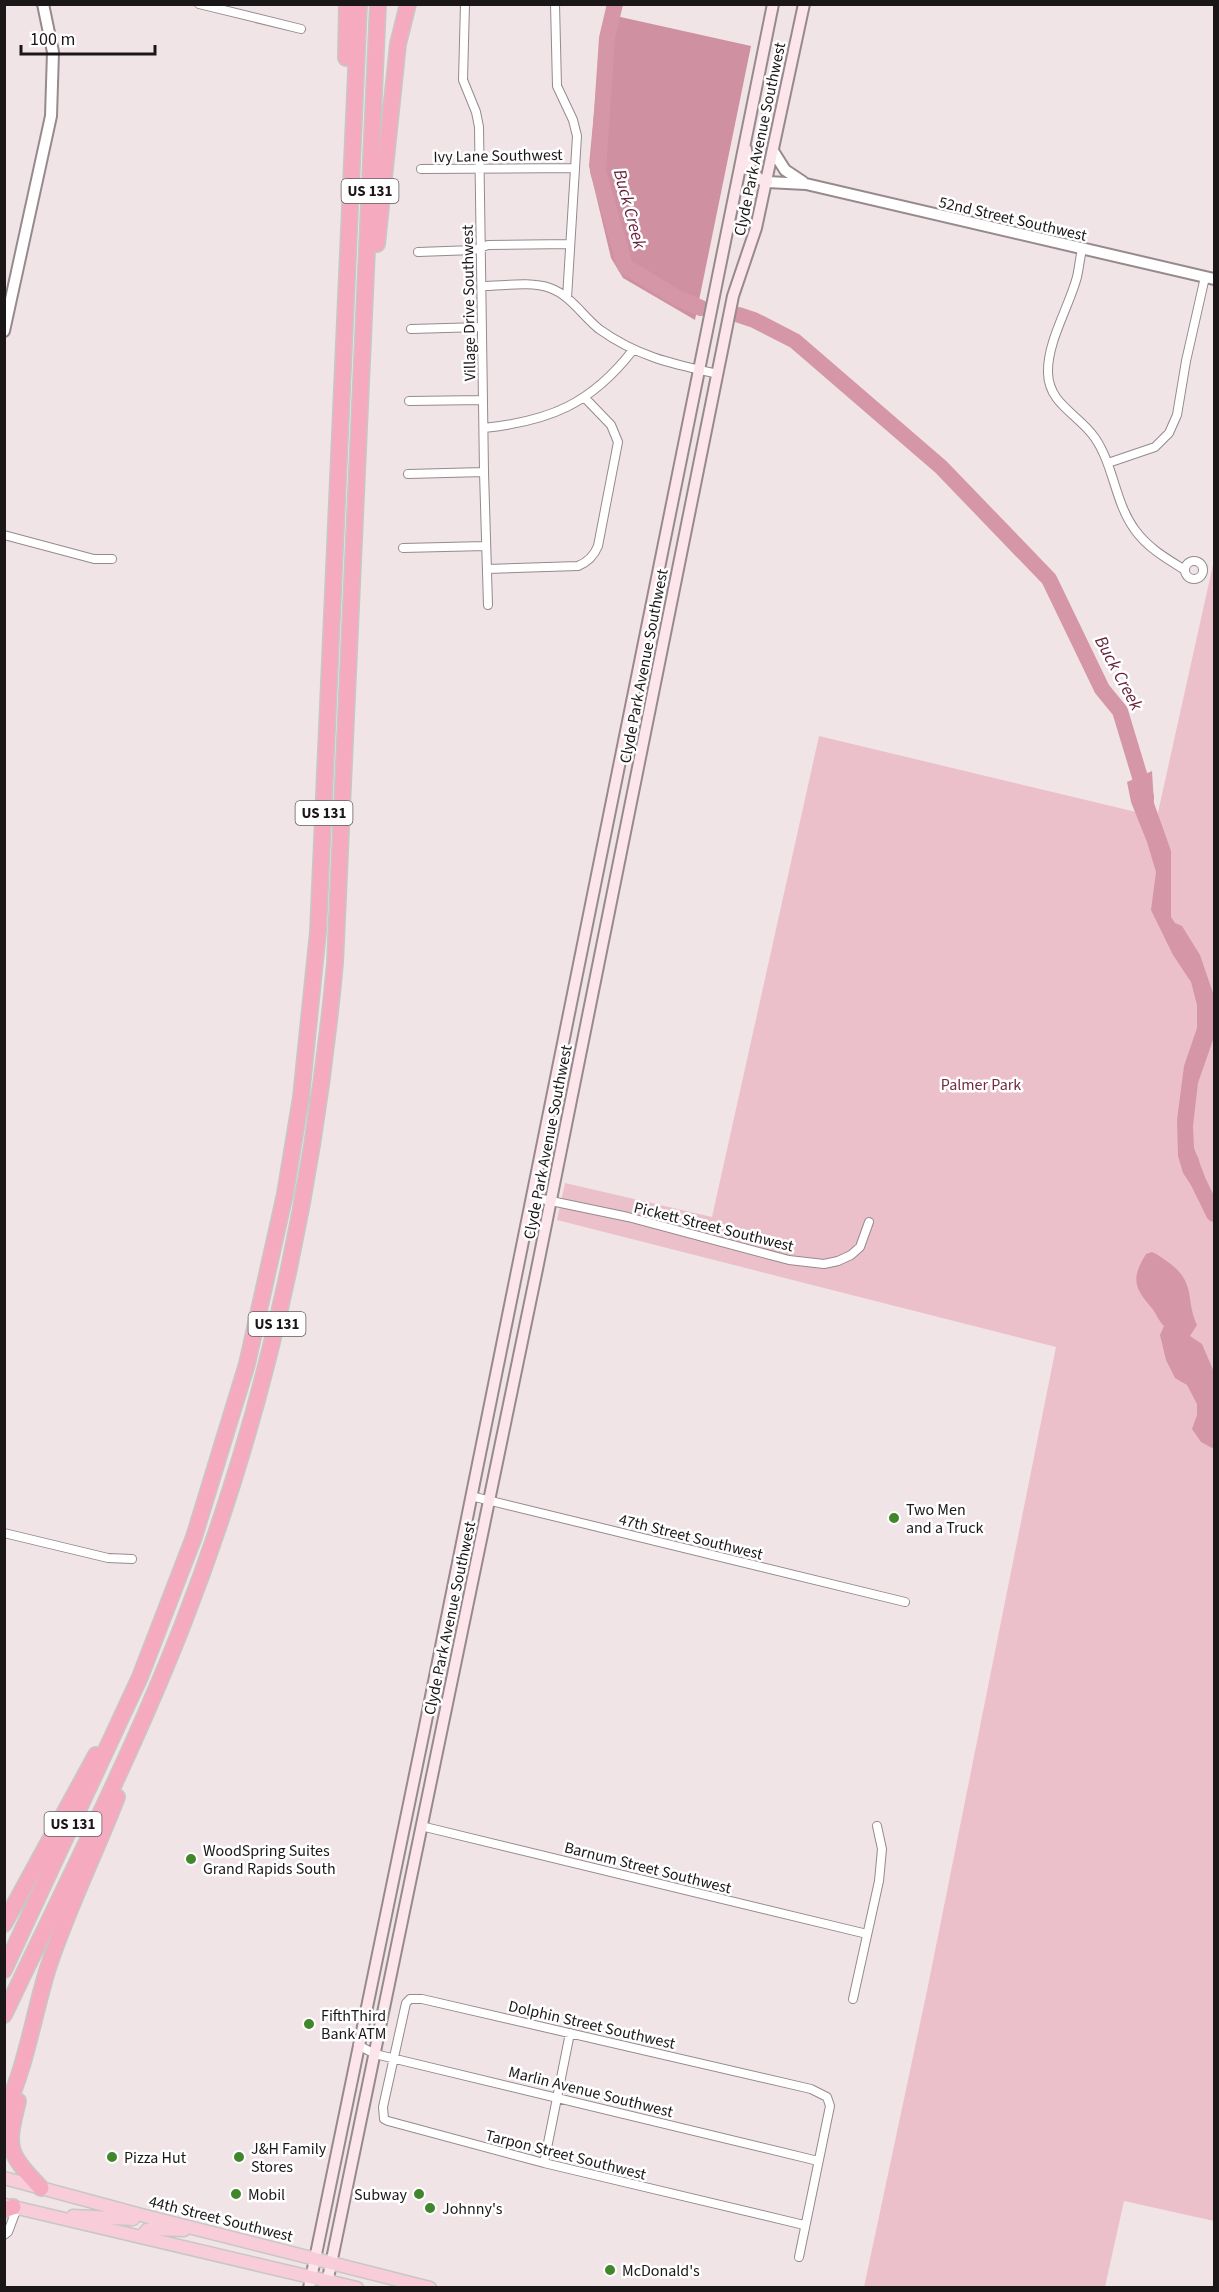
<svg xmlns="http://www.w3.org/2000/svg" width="1219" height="2292" font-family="'Source Sans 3',sans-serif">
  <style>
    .green { fill: #ecc0cb }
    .forest { fill: #cf91a2 }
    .water { fill: #d597a8 }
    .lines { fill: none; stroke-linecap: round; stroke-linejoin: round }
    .river { stroke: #d597a8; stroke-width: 16 }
    .minor-casing { stroke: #968a8d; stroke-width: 10 }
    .tertiary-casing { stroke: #968a8d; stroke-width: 14 }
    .secondary-casing { stroke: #968a8d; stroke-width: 14 }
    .primary-casing { stroke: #c8c7c8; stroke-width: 15 }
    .motorway-casing { stroke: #c8c7c8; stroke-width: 18 }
    .minor { stroke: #fff; stroke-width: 8 }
    .tertiary { stroke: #fff; stroke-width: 10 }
    .secondary { stroke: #fce6ec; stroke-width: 10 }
    .primary { stroke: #f9ccd9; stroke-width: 12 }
    .motorway { stroke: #f5aabf; stroke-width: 15 }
    .poi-dot { fill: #40862b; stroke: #fff; stroke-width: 2 }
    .labels { text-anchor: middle; stroke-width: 5; stroke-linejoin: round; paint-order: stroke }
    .shield { fill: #fff; stroke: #5f5d5d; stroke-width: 1.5 }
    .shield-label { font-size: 15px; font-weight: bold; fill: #1b1718 }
    .street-label { font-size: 16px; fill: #1b1718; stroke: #fff }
    .park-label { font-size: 16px; fill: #732943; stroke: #fff }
    .poi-label { font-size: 16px; fill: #1b1718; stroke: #fff; text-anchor: start }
    .water-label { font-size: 18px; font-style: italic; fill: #671d39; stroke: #fff }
  </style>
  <rect width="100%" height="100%" fill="#f1e4e7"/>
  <!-- green -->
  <path class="green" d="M1214,560v1661l-90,-20 -19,86h-241l64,-301 128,-639 -499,-127 8,-37 147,34 107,-481 338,81z"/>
  <!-- forest -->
  <path class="forest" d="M607,14l144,32 -56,274 -72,-42 -12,-20 -22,-92 10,-107z"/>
  <!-- water -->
  <path class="water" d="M1152,771l2,32 17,48v66l4,6 7,3 18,29 14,41v41l-16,46 -5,43 1,22 11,29 -14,8 -8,-12 -5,-17 -1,-36 7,-54 13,-38v-23l-6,-23 -18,-27 -22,-45 5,-38 -9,-30 -16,-40 -4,-20z
    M1152,1252c7,3 10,6 16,10 29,21 17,37 29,63l-7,11 12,8 12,28v75l-2,1 -11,-6 -9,-13 5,-14v-11l-10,-19 -12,-7 -9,-18 -6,-25 4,-9c-7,-7 -8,-14 -14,-20 -17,-20 -18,-29 -4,-52z"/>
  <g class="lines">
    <!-- river -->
    <path class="river" d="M615,4l-8,34 -9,133 27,95 54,33 22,9
      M739,315l15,5 41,21 146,126 108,112 53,110 18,22 26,86
      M1191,1161l1,8 22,45"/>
    <!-- minor casing -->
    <g class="minor-casing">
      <path id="minor" d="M199,4l102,25
        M465,4l-2,76 13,32 3,15 5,345 4,133
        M555,4l2,82 16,34 4,16 -10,162
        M421,169l154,-1
        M1082,249c-2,9 -3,19 -5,28 -8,30 -30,65 -29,96 1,32 31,41 47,65 19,28 20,65 40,92 13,18 32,29 50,40
        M418,252l56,-2 14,-5 82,-1
        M482,286c21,0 48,-5 68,2 20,7 33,28 49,41 39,28 74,35 119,45
        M411,329l70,-2
        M409,401l74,-1
        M484,428c66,-7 107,-24 149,-78
        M1108,463l47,-16 14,-14 8,-18 9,-54 19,-84
        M408,474l76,-2
        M4,535l90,24h18
        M403,548l83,-2
        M1185 570a9 9 0 1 1 18 0a9 9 0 1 1-18 0Z
        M487,569l91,-3c10,-4 16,-10 20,-20l20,-104 -7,-17 -26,-27
        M532,1197l96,20 161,43 35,4 14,-3 13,-6 9,-8 9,-25
        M471,1496l434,106
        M4,1533l104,25 24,1
        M421,1826l446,108
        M853,1999l26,-118 3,-32 -5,-23
        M358,2045l17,9 443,107
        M544,2163l26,-130
        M4,2235l4,-3 9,-24
        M799,2257l31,-151 -3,-9 -16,-8 -389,-90h-12l-4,4 -23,104 1,12 4,2 156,42 260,62"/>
    </g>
    <!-- tertiary casing -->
    <g class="tertiary-casing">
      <path id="tertiary" d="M773,151l12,19 18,12
        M767,182l39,2 408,95
        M4,331l47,-215 2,-64 -10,-48"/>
    </g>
    <!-- secondary casing -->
    <g class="secondary-casing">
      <path id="secondary" d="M746,149c2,15 5,29 21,33
        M309,2288l115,-557 349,-1727
        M326,2288l211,-1019 196,-973 23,-68 48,-224"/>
    </g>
    <!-- primary casing -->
    <g class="primary-casing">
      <path id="primary" d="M4,2178l141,38 285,72
        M5,2205l352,83
        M73,2216l60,3
        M141,2237l6,-7 5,-1 32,1"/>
    </g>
    <!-- motorway casing -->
    <g class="motorway-casing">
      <path id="motorway" d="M346,58l1,-54
        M377,244l21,-200 10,-40
        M4,1924l92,-169
        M4,1970l136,-293 54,-140 53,-173 38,-170 16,-97 17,-165 41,-928
        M4,2015c61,-129 127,-258 179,-391 83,-212 131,-434 152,-661l43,-959
        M18,2101c-12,48 -11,51 23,87
        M4,2113c22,-45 29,-97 44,-145 19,-58 47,-114 69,-171
        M4,2210l9,-3"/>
    </g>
    <!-- minor -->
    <use href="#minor" class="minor"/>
    <!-- tertiary -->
    <use href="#tertiary" class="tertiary"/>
    <!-- secondary -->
    <use href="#secondary" class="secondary"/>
    <!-- primary -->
    <use href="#primary" class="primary"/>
    <!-- motorway -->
    <use href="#motorway" class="motorway"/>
  </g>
  <!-- markers -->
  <g class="poi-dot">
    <circle cx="894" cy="1518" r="6"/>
    <circle cx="191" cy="1859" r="6"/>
    <circle cx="309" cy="2024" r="6"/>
    <circle cx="112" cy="2157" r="6"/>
    <circle cx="239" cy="2157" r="6"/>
    <circle cx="236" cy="2194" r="6"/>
    <circle cx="419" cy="2194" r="6"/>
    <circle cx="430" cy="2208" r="6"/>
    <circle cx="610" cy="2270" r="6"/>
  </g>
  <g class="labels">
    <!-- shield labels -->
    <g class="shield">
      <rect x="341.5" y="179" width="57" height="24" rx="4.5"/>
      <rect x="295.5" y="801" width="57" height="24" rx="4.5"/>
      <rect x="248.5" y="1312" width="57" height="24" rx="4.5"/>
      <rect x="44.5" y="1812" width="57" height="24" rx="4.5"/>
    </g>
    <g class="shield-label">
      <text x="370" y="196">US 131</text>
      <text x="324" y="818">US 131</text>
      <text x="277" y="1329">US 131</text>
      <text x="73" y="1829">US 131</text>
    </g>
    <!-- street labels -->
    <g class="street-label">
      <text transform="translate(759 139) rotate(-78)" y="6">Clyde Park Avenue Southwest</text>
      <text transform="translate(498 155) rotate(-1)" y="6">Ivy Lane Southwest</text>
      <text transform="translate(1013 218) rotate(13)" y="6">52nd Street Southwest</text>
      <text transform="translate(468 303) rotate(-91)" y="6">Village Drive Southwest</text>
      <text transform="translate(643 666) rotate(-79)" y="6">Clyde Park Avenue Southwest</text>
      <text transform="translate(547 1142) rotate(-79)" y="6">Clyde Park Avenue Southwest</text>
      <text transform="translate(714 1226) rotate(14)" y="6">Pickett Street Southwest</text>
      <text transform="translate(691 1536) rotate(14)" y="6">47th Street Southwest</text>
      <text transform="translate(449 1618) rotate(-78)" y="6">Clyde Park Avenue Southwest</text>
      <text transform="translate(648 1867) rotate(14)" y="6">Barnum Street Southwest</text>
      <text transform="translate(592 2024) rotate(13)" y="6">Dolphin Street Southwest</text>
      <text transform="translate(591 2091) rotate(14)" y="6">Marlin Avenue Southwest</text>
      <text transform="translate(566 2154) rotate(14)" y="6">Tarpon Street Southwest</text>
      <text transform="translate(221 2218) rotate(14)" y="6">44th Street Southwest</text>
    </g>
    <!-- park labels -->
    <g class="park-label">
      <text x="981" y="1090">Palmer Park</text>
    </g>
    <!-- poi labels -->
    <g class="poi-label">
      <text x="906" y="1515">Two Men<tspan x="906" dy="18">and a Truck</tspan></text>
      <text x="203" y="1856">WoodSpring Suites<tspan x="203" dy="18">Grand Rapids South</tspan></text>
      <text x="321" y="2021">FifthThird<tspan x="321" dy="18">Bank ATM</tspan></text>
      <text x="251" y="2154">J&amp;H Family<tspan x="251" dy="18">Stores</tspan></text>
      <text x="124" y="2163">Pizza Hut</text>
      <text x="248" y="2200">Mobil</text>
      <text x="407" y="2200" text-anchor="end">Subway</text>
      <text x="442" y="2214">Johnny's</text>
      <text x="622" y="2276">McDonald's</text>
    </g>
    <!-- water labels -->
    <g class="water-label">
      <text transform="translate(630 209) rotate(75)" y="6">Buck Creek</text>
      <text transform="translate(1119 673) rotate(62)" y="6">Buck Creek</text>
    </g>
  </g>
  <!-- border -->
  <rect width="1219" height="2292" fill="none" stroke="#1b1718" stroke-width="12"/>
  <!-- scale -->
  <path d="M21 45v9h134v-9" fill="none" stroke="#1b1718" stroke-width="3"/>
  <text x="30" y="45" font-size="18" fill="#1b1718" stroke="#ffffff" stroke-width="4.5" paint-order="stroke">100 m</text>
</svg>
